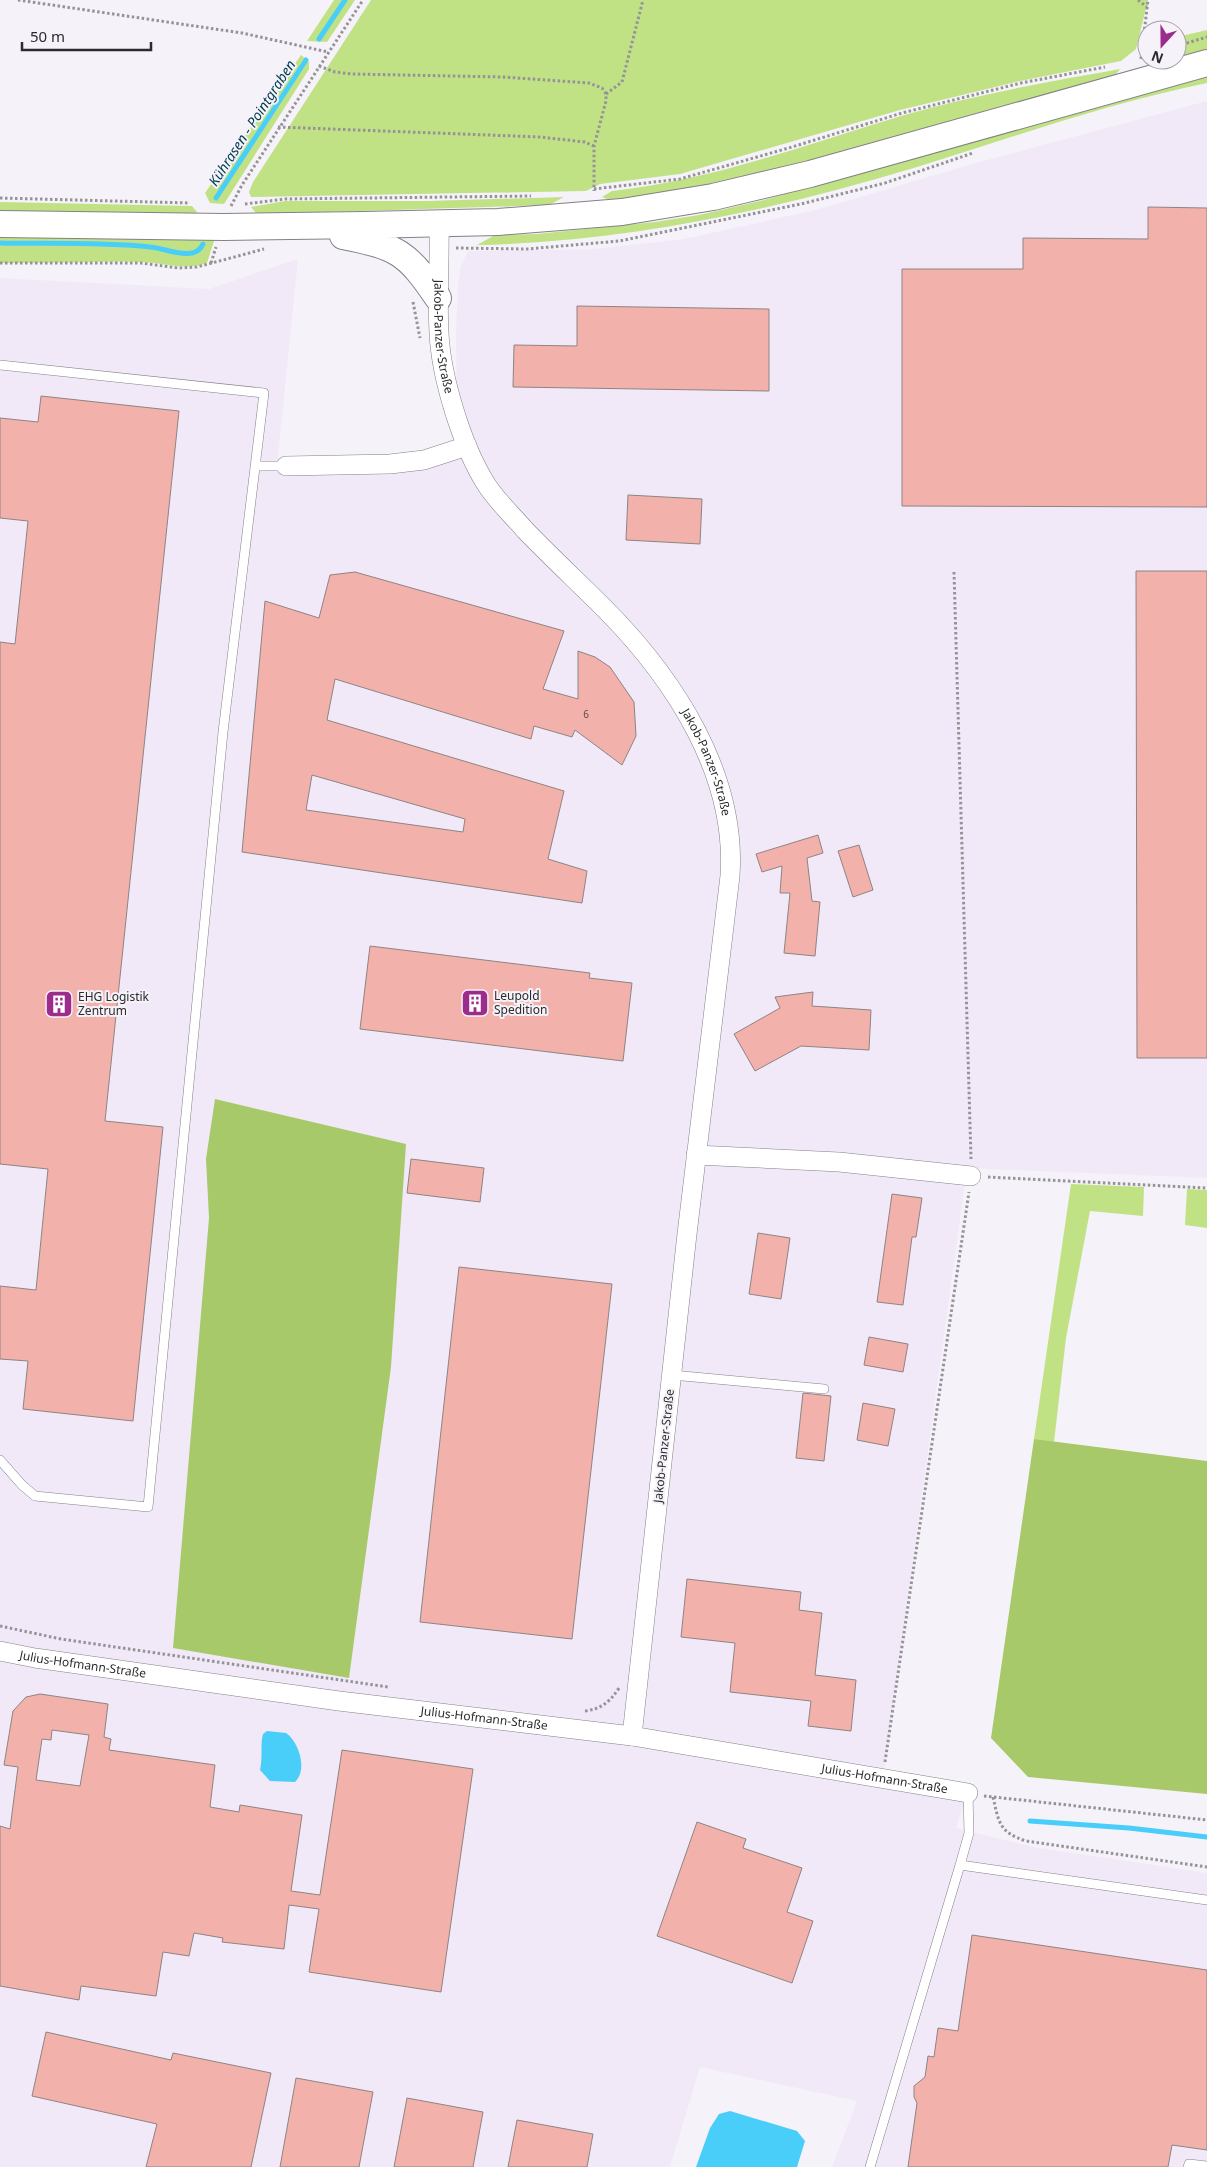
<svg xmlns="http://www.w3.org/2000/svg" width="1207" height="2167" font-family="'Noto Sans',sans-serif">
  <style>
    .built { fill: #f1e9f8 }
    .green { fill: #c0e285 }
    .forest { fill: #a7c96a }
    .water { fill: #49cef9 }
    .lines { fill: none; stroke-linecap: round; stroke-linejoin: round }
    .stream { stroke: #49cef9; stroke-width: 5 }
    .building { fill: #f2b1ab; stroke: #8d8483; fill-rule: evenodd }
    .lane-casing { stroke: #848087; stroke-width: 10 }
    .street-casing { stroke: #848087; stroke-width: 20 }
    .secondary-casing { stroke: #848087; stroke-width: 28 }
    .path { stroke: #959397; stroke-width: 3; stroke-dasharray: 2.5 2.5; stroke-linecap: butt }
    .lane { stroke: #fff; stroke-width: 9 }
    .street { stroke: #fff; stroke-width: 19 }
    .secondary { stroke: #fff; stroke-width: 26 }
    .labels { text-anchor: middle; stroke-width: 4; stroke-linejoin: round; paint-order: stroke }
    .number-label { font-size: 10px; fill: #5d4c4c }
    .street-label { font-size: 12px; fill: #2b2a2c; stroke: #f6f2f9 }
    .poi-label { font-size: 12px; fill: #2b2a2c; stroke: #f6f2f9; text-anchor: start }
    .water-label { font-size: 14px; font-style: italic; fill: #003d4f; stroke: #f6f2f9 }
  </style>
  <rect width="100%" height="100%" fill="#f6f2f9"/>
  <!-- built -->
  <path class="built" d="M1207,101v1077l-240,-10 -84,610 84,16 -11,34 77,19 174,26v294h-375l25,-66 -157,-34 -30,100h-670v-1889l209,11 89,-30 -21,207 114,-1 78,-19 -12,-29 -1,-83 2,-51 3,-17 7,-15 128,-2 88,-10 132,-29 160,-47z"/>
  <!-- green -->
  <path class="green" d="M334,0h21l-28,42 -20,-1z
    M371,0h777l-12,49 -15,12 -101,20 -120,29 -220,64 -80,10 -14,7 -335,6 -2,-5 4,-10z
    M1207,30v22l-46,12 -4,-4h20v-23z
    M301,55l8,7v7l-85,135 -14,-1 -5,-10z
    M1120,69l-7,9c-166,47 -331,103 -503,122l-8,-3 10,-6c100,-11 193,-46 289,-75 72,-21 146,-34 219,-47z
    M1207,72v11c-98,20 -194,54 -290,84 -142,43 -290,75 -440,78l18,-10 41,-1 119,-12 44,-7 65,-15z
    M564,197l-15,8 -286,9 -7,-1 -5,-6 34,-6h142z
    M0,202l192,4 5,6 -7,6h-190z
    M0,231l215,7 -8,25c-22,8 -42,0 -64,-1 -48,-1 -96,1 -143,1z
    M1071,1184l73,3 -1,29 -53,-5 -24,127 -12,104 -20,-3z
    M1187,1189l20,1v38l-22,-3z"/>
  <!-- forest -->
  <path class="forest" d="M215,1099l191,45 -15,223 -42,311 -176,-30 36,-430 -3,-59z
    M1034,1439l173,22v333l-179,-17 -37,-39z"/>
  <!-- water -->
  <path class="water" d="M267,1731l19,2c13,9 22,37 9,49l-25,-1 -10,-11c3,-13 0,-26 3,-36z
    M730,2111l67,20 8,10 -8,26h-101l14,-39 9,-14z"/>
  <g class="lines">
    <!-- stream -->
    <path class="stream" d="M319,39l26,-39
      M216,198l90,-138
      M0,243c50,1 101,-1 150,4 16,1 45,16 53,-3
      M1030,1821l99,7 78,9"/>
  </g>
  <!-- building -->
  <path class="building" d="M1148,207l59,1v299l-305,-1v-237h121v-31l125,1z
    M577,306l192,3v82l-256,-4 1,-42 63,1z
    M41,396l138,15 -74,710 58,6 -30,294 -110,-12 5,-48 -28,-2v-73l36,4 12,-121 -48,-5v-522l15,2 13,-123 -28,-3v-100l38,4z
    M628,495l74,4 -2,45 -74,-4z
    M1136,571h71v487h-70z
    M355,572l209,59 -21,58 35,10v-48l17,6 15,10 24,35 2,34 -14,29 -47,-35 -3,7 -38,-11 -3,13 -196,-60 -8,41 237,71 -16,68 39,12 -5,32 -340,-51 23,-251 54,17 11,-43zM312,775l153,44 -2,13 -157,-22z
    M818,835l5,18 -16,5 5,43 8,1 -5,54 -31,-3 6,-60h-10l2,-27 -20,6 -6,-18z
    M859,845l14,45 -20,7 -15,-46z
    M370,946l220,27 -1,5 43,5 -9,78 -263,-32z
    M813,992l-1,14 59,4 -2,40 -68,-4 -46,25 -21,-37 46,-26 -5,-11z
    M411,1159l73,9 -4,34 -73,-9z
    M892,1194l30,4 -6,39h-4l-9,68 -26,-3z
    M758,1233l32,5 -9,61 -32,-5z
    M459,1267l153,17 -40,355 -152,-17z
    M869,1337l39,7 -5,28 -39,-7z
    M803,1393l28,3 -7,65 -28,-3z
    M863,1403l32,6 -7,37 -31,-6z
    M687,1579l114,13 -2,18 23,3 -7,62 41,5 -5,51 -43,-5 3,-25 -81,-9 5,-49 -54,-6z
    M40,1694l68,10 -4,33 7,2 -2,11 106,15 -5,42 29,5 1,-7 62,10 -11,76 29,4 22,-145 131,19 -32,223 -132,-20 10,-63 -30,-4 -5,44 -62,-7 1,-4 -29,-5 -5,23 -26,-4 -7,44 -75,-10 -2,14 -79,-14v-160l10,3 8,-62 -14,-2 9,-54 13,-14zM52,1730l37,5 -9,51 -44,-6 6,-41 9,1z
    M697,1822l49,17 -3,9 59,20 -15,44 26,9 -21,62 -135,-47z
    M972,1935l235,35v180l-35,-5 -4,22h-260l9,-64 -3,-6v-11l11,-9 3,-21 6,1 4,-29 20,3z
    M46,2032l125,28 2,-7 98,20 -20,94h-105l11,-43 -125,-28z
    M296,2078l77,14 -14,75h-79z
    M407,2098l76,14 -10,55h-79z
    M517,2120l76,14 -6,33h-79z"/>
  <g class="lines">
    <!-- lane casing -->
    <g class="lane-casing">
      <path id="lane" d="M0,365l264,28 -41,339 -75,775 -113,-11 -13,-11 -22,-25
        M255,466h31
        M672,1375l152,14
        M968,1793l1,40 -9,32 247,35
        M870,2167l90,-302
        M1188,2167l1,-3 18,2"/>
    </g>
    <!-- street casing -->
    <g class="street-casing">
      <g id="street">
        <path id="s1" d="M439,223c1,37 -2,73 0,110 2,44 23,113 47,151 10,16 26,31 39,46 26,27 54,53 81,80 68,69 131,164 124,266l-43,358 -55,502"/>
        <path d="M286,466l104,-2 34,-4 43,-14"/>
        <path d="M696,1155l143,7 132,14"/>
        <path id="s2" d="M0,1651l35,7 304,43 293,35 336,57"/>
      </g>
    </g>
    <!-- secondary casing -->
    <g class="secondary-casing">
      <path id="secondary" d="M0,224l224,3 140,-2 134,-3 124,-10 91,-15 97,-23 397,-111
        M343,236c55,11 64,16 95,62"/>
    </g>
    <!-- path -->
    <path class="path" d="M18,0l224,33 86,19
      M1138,0l9,7
      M1177,46l30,-9
      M1141,59l7,-59
      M319,66l16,6 17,2 151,3 86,6 13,5 4,6v7l-12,45v45
      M606,94l16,-12 21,-82
      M278,127l262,10 45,5 9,4
      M594,189l86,-10 112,-32 110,-34 119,-30 84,-16
      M0,198l190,5
      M245,204l40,-5 246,-3
      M231,206l11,-21 121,-185
      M456,248l71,1 92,-8 182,-37 84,-21 88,-30
      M0,263h141l37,5 19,-1 67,-18
      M211,263l5,-16
      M413,302l7,36
      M954,572l17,587
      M988,1177l219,11
      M0,1626l61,13 327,48
      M585,1711c16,-2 25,-9 34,-23
      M885,1762l84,-570
      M984,1796l223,24
      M993,1797c6,26 6,35 33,44l181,26"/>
    <!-- lane -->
    <use href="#lane" class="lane"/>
    <!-- street -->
    <use href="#street" class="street"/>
    <!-- secondary -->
    <use href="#secondary" class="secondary"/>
  </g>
  <!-- icons -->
  <defs>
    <g id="building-square" transform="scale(1.4375)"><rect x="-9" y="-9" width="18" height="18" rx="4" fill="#9b2c8c" stroke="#f6f2f9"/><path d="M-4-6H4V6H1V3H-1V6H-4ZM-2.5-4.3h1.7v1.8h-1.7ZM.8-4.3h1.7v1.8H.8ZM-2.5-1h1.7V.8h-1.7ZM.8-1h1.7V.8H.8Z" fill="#fff"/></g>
  </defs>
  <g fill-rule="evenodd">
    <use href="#building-square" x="475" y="1003"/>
    <use href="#building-square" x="59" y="1004"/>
  </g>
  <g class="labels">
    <!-- number labels -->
    <g class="number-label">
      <text x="586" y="718">6</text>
    </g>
    <!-- street labels -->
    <g class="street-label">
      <text dy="4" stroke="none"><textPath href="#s1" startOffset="114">Jakob-Panzer-Straße</textPath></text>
      <text dy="4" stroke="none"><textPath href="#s1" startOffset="628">Jakob-Panzer-Straße</textPath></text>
      <text transform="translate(664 1446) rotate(-84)" y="4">Jakob-Panzer-Straße</text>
      <text dy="4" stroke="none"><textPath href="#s2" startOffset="84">Julius-Hofmann-Straße</textPath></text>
      <text dy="4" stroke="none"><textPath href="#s2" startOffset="489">Julius-Hofmann-Straße</textPath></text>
      <text dy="4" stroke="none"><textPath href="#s2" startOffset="894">Julius-Hofmann-Straße</textPath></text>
    </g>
    <!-- poi labels -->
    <g class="poi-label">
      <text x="494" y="1000">Leupold<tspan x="494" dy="14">Spedition</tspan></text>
      <text x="78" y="1001">EHG Logistik<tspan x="78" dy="14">Zentrum</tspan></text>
    </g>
    <!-- water labels -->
    <g class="water-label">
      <text transform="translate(252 123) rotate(-57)" y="5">Kührasen - Pointgraben</text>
    </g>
  </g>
  <!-- north arrow -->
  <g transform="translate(1162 45) rotate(201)"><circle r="24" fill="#f6f2f9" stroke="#a5a2a7"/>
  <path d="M0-4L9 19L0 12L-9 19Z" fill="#9b2c8c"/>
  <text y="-8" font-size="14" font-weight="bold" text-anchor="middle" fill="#2b2a2c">N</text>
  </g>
  <!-- scale -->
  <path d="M22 42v8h129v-8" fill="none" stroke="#2b2a2c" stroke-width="2.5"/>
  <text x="30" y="42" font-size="15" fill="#2b2a2c" stroke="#f6f2f9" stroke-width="4" paint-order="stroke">50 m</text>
</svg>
